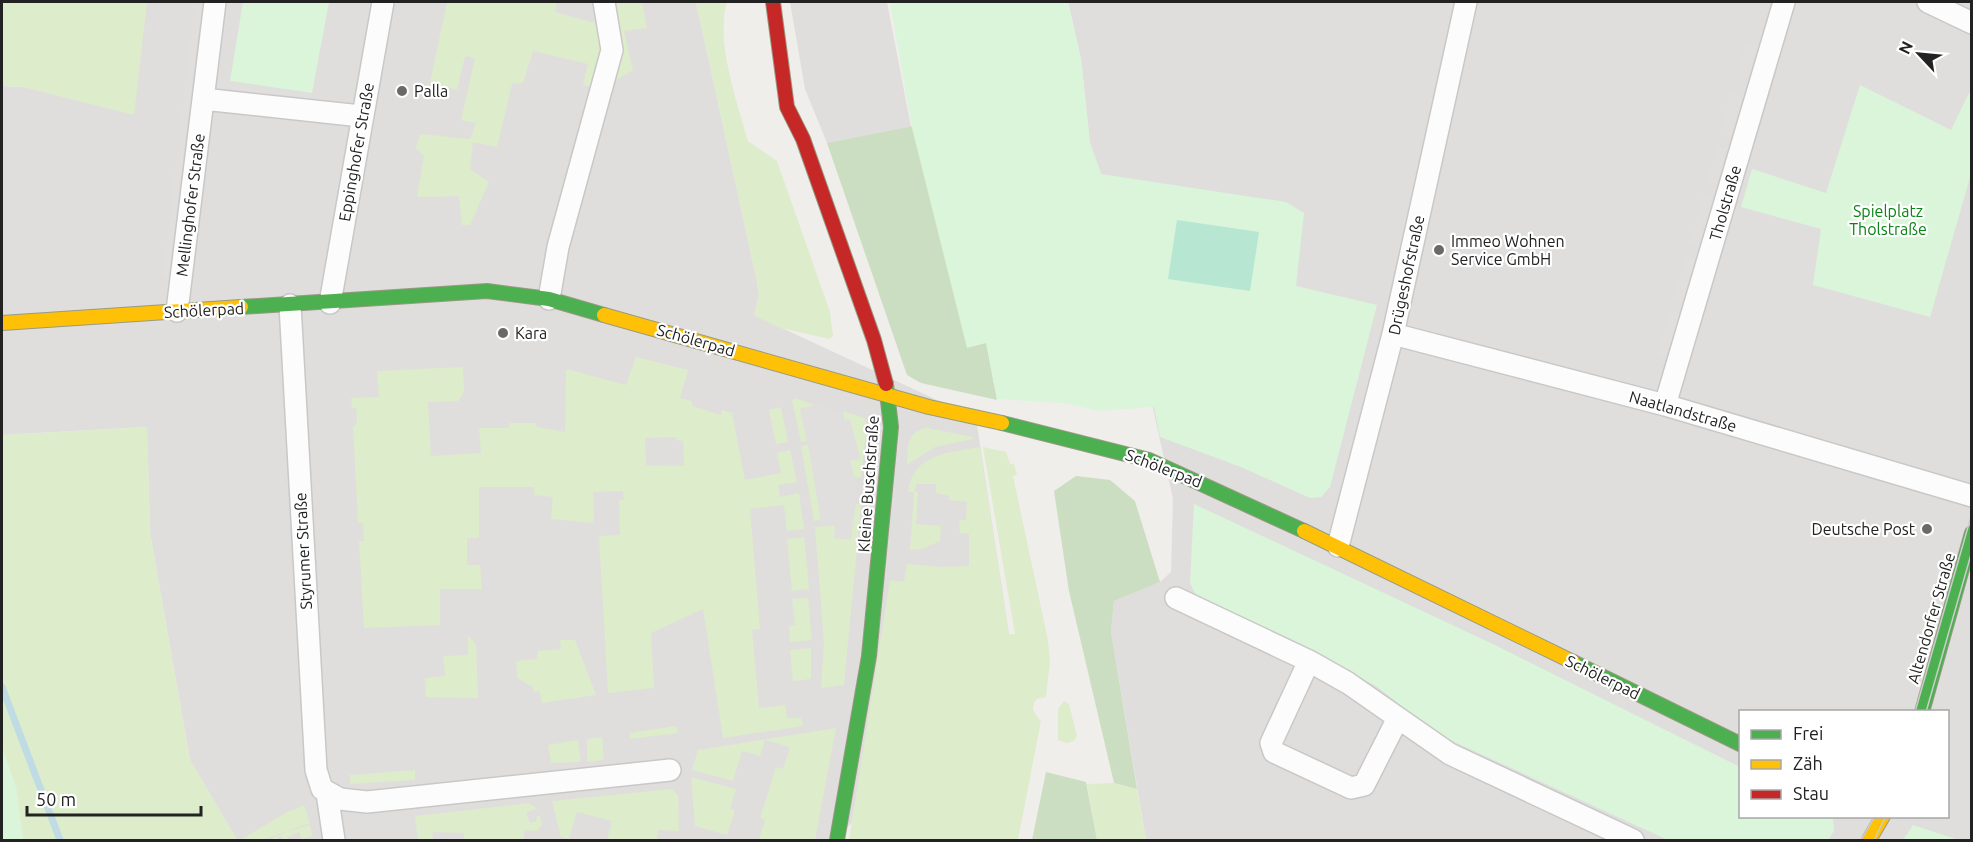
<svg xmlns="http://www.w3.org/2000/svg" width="1973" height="842" font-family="Ubuntu,sans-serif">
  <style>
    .residential { fill: #dfdedc; fill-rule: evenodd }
    .grass { fill: #ddeccb; fill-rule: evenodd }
    .forest { fill: #cbdec1 }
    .park { fill: #daf5da }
    .pitch { fill: #b7e6d2 }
    .parking { fill: #e0dfde }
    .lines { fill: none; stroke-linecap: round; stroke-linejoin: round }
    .stream { stroke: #bfdbe3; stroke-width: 7 }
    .street-casing { stroke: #c9c8c7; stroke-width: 24 }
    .fast-casing { stroke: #999a82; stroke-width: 16 }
    .slow-casing { stroke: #999a82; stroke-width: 16 }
    .jam-casing { stroke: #999a82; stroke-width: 16 }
    .street { stroke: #fdfcfc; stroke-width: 21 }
    .fast { stroke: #4caf50; stroke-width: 14 }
    .slow { stroke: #ffc107; stroke-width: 14 }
    .jam { stroke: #c62828; stroke-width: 14 }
    .tram { stroke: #ccc; stroke-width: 1.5 }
    .poi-dot { fill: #6a6968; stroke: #fff; stroke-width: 2 }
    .labels { text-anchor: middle; stroke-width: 4.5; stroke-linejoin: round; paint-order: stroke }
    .poi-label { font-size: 16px; fill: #222; stroke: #fff; text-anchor: start }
    .street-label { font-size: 16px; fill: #222; stroke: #fff }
    .park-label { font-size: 16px; fill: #0c8416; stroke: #fff }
  </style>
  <rect width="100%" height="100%" fill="#f0eeeb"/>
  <!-- residential -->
  <path class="residential" d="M30,2h666l60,275 3,18 -5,20 222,103 33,216 -172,206h-600l-47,-80 -40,-227 -3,-106 -145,8v-349l20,1z
    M790,2h97l24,125 -84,16 -22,-54z
    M1068,2h903v838h-825l-35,-208 3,-31 46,-19 11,-10 2,-73 -72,-325 -11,-31 -9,-84zM1740,712h208v104h-208z"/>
  <!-- grass -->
  <path class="grass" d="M2,2h145l-13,113 -111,-28 -21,-1z
    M447,2h110l-2,10 58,16 -4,-26h33l5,26 -23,3 9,39 -32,19 -18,-4 5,-21 -55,-13 -10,32 -11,1 -15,63 -24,-5 -3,27 19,13 -19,43h-8l-3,-29 -42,1 7,-41 -8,-8 4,-14 50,5 6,-16 -15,-3 14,-62 -10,-2 -8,34 -27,-7z
    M696,2h31c-12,39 10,99 21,139l29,20 53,151 3,24 -4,3 -52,-12 -23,-12 5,-20 -3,-18z
    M636,357l52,13 -8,28 12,3v5l29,9 1,-5 10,3 13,67 36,-7 -4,-20 13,-3 7,32 -19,3 2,12 19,-4 5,36 -17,2 -3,-26 -34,4 10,120 -8,1 7,78 26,-3 2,13h14l2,8 -80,12 -20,-129 -52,24 3,55 -46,5 -9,-157 21,-1 -1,-35h5l-1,-9 -30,1 1,31 -43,-4 2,-22 -19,-2v-8h-55v51h-12v27h13l2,24h-42v36l-76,3 -5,-87h5l-1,-18h-5l-5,-96 4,-3 -1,-16h-4l-1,-10 28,-1 -2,-26 86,-4 1,25 -6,9 -30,1 3,54 50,-3 -2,-25h29l2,-5h26l1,4 28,5 1,-63 60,16zM676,437v3l7,1 1,25 -38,-1 -1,-27z
    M795,398l20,7 -15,4 7,32 -6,1 -9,-42z
    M781,407l7,35 -12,2 -7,-34z
    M843,411l21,7 3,5 -6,55 -7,-1 -4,-16 10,-3 -10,-38 -6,1z
    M147,427l3,106 40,227 47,80h-214l-7,-52 -14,-41v-312z
    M927,428l46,9v2l-38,8 -28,18c1,-16 -1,-35 20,-37z
    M808,444l13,76 -7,1 -13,-75z
    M980,447l29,187h6l-32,-187 23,5 4,12h4l3,11 -4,1 35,164 2,22 -4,35 -9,2c-8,9 -2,15 4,22l-23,119h-169l41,-260 14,2 3,-18 35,3 27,-1v-32l-9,-1 -1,-13h7l1,-18 -18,-2v-4l-13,-3v-9h-19l-3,8h4l-2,32 25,2 -1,15 -18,8 -12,1 4,-58h-6c5,-39 40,-39 72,-45z
    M856,504h5l-17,181 -23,3 3,-45 -9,-116 21,-2 14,15z
    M804,537l5,52 -17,2 -5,-52z
    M808,598l4,42 -22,2 -1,-16 6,-1 -3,-26z
    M468,635l8,10 2,53 -52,-1 -1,-19 20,-2 -2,-20 25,-1z
    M560,640h15l21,55 -54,8 -3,-12 -6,1v-5l-16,-9 -1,-17 21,-2 1,-8 23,-2z
    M811,648v31l-18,2 -3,-31z
    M1064,701l5,3 8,32 -3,5 -7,2 -9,-3v-31z
    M676,726l2,7 -48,6v-6z
    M836,728l-21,112h-56l6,-20 -5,-2 16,-51 7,2 7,-22 -25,-7 -5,16 -18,-5 -9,30 -41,-11 6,-20z
    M602,737l2,23 -17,2v-23z
    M578,740l3,22 -30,1 -3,-18z
    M415,770v10l-65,4v-9z
    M691,777l45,12 -6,20 5,1 -8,25 -32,-9z
    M1114,783l23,6 9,51h-49l-10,-56z
    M672,789l6,7 1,35 -21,-1 -1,10h-50l5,-19 -35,-9 -8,27 -8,-2 -9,-36z
    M529,803l9,6 -12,3 4,11 7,-2 -1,-4 4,-1 2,8 -5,7 -12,-1 -2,10h-59v-7l-31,-1 -1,8h-14l-3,-24z
    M304,805l6,18 -48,17h-21l46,-28z
    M310,825l2,11 -10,3 -3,-7 -12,6 1,2h-4l-3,-4 -6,4h-6l19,-9z"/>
  <!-- forest -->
  <path class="forest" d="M919,125l67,217 11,58 -76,-17 -14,-8 -80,-232z
    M1076,476l34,4 25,21 25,81 -46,19 -3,31 26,157 -23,-6 -45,-192 -15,-100z
    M1046,772l40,10 11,58h-65z"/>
  <!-- park -->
  <path class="park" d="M243,2h86l-17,91 -82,-12z
    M890,2h178l13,57 9,84 11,31 185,28 18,11 -8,73 81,19 -47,182 -9,10 -11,1 -69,-31 -81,-30 -6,-30 -54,4 -36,-8 -67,-4 -11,-56 -19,5 -55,-220z
    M1860,85l91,45 20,-41v85l-41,143 -117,-32 8,-56 -80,-22 11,-38 74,24z
    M1194,504l303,142 243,121v49l93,1 1,14 -6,9h-160l-231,-106 -61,-48 -88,-47 -92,-43 -6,-13z
    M2,747l14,41 7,52h-21z
    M1913,825l46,15h-56z"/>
  <!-- pitch -->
  <path class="pitch" d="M1177,220l82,12 -9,59 -82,-12z"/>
  <!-- parking -->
  <path class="parking" d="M195,2h7l-34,276 -5,-2z
    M221,2h8l-11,77 123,20 -1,10 -131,-22z
    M1746,44l10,3 -10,34 -10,-3z
    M1731,93l11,3 -11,40 -11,-3z
    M1717,146l9,2 -10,39 -10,-3z
    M1704,194l8,2 -14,50 -8,-2z
    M1687,257l9,3 -14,43 -9,-3z
    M1671,310l9,3 -14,46 -9,-2z
    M815,405l28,6 1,9 6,-1 10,40 -10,2 3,16 4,1 -6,62 -17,-2 1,-13 -14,1 -6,-48 -15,-69z"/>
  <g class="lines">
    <!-- stream -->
    <path class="stream" d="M2,687l58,153"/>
    <!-- street casing -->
    <g class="street-casing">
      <path id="street" d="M1928,2l44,21
        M203,99l158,17
        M549,299l9,-52 54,-197 -8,-48
        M330,303l53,-301
        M290,305l26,465 6,19 18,10 27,3 303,-32
        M177,311l38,-309
        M1393,334l272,71 307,91
        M1665,405l119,-403
        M1338,546l55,-212 73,-332
        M1176,598l133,63 39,22 102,71 183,86
        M1309,661l-38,82 3,9 77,36 13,-3 33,-65
        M327,793l7,47"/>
    </g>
    <!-- fast casing -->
    <g class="fast-casing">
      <path id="fast" d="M241,307l246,-16 62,8 55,16
        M1002,423l147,37 155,71
        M1573,662l167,82
        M1922,712l50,-179
        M837,840l32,-184 22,-229 -5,-43"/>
    </g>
    <!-- slow casing -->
    <g class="slow-casing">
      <path id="slow" d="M604,315l325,92 73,16
        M2,323l239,-16
        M1304,531l269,131
        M1869,840l14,-24"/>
    </g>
    <!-- jam casing -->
    <g class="jam-casing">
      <path id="jam" d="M773,2l14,105 16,32 71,201 12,44"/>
    </g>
    <!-- street -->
    <use href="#street" class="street"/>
    <!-- fast -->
    <use href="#fast" class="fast"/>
    <!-- slow -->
    <use href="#slow" class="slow"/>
    <!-- jam -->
    <use href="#jam" class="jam"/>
    <!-- tram -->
    <path class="tram" d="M1915,712l57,-199
      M1926,712l46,-161
      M1861,840l14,-24
      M1874,840l12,-24"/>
  </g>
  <!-- markers -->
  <g class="poi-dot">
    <circle cx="402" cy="91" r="6"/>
    <circle cx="1439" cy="250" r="6"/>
    <circle cx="503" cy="333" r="6"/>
    <circle cx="1927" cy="529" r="6"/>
  </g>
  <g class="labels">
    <!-- poi labels -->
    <g class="poi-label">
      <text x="414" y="97">Palla</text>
      <text x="1451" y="247">Immeo Wohnen<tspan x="1451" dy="18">Service GmbH</tspan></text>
      <text x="515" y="339">Kara</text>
      <text x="1915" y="535" text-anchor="end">Deutsche Post</text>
    </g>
    <!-- street labels -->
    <g class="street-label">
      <text transform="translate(356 152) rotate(-80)" y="6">Eppinghofer Straße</text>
      <text transform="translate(1725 203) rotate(-74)" y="6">Tholstraße</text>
      <text transform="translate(190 205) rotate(-83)" y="6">Mellinghofer Straße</text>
      <text transform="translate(1406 275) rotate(-78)" y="6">Drügeshofstraße</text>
      <text transform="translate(204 310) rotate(-3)" y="6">Schölerpad</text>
      <text transform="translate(696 340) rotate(16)" y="6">Schölerpad</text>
      <text transform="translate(1683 411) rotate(16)" y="6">Naatlandstraße</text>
      <text transform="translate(1164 468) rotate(21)" y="6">Schölerpad</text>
      <text transform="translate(868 484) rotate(-86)" y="6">Kleine Buschstraße</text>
      <text transform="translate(303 551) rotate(-93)" y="6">Styrumer Straße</text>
      <text transform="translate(1931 618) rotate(-74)" y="6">Altendorfer Straße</text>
      <text transform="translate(1603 677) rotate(26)" y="6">Schölerpad</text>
    </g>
    <!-- park labels -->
    <g class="park-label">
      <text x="1888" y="217">Spielplatz<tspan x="1888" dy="18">Tholstraße</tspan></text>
    </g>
  </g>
  <!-- border -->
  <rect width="1973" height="842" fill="none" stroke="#222222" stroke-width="6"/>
  <!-- legend -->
  <rect x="1739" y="710" width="210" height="108" fill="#ffffff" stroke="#a7a7a7" stroke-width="1.5"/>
  <rect x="1751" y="730" width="30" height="9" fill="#4caf50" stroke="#a7a7a7" stroke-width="1.5"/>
  <text x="1793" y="740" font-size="18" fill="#222222">Frei</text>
  <rect x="1751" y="760" width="30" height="9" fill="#ffc107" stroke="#a7a7a7" stroke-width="1.5"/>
  <text x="1793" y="770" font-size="18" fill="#222222">Zäh</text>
  <rect x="1751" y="790" width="30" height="9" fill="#c62828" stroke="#a7a7a7" stroke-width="1.5"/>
  <text x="1793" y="800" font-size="18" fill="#222222">Stau</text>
  <!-- north arrow -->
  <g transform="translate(1919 54) rotate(296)" stroke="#ffffff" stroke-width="4.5" paint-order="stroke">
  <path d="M0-4.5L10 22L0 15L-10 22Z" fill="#222222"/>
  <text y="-9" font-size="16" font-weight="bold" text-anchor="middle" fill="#222222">N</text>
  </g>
  <!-- scale -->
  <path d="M27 806v9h174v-9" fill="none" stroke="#222222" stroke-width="3"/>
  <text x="36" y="806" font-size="18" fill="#222222" stroke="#ffffff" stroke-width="4.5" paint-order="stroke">50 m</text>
</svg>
